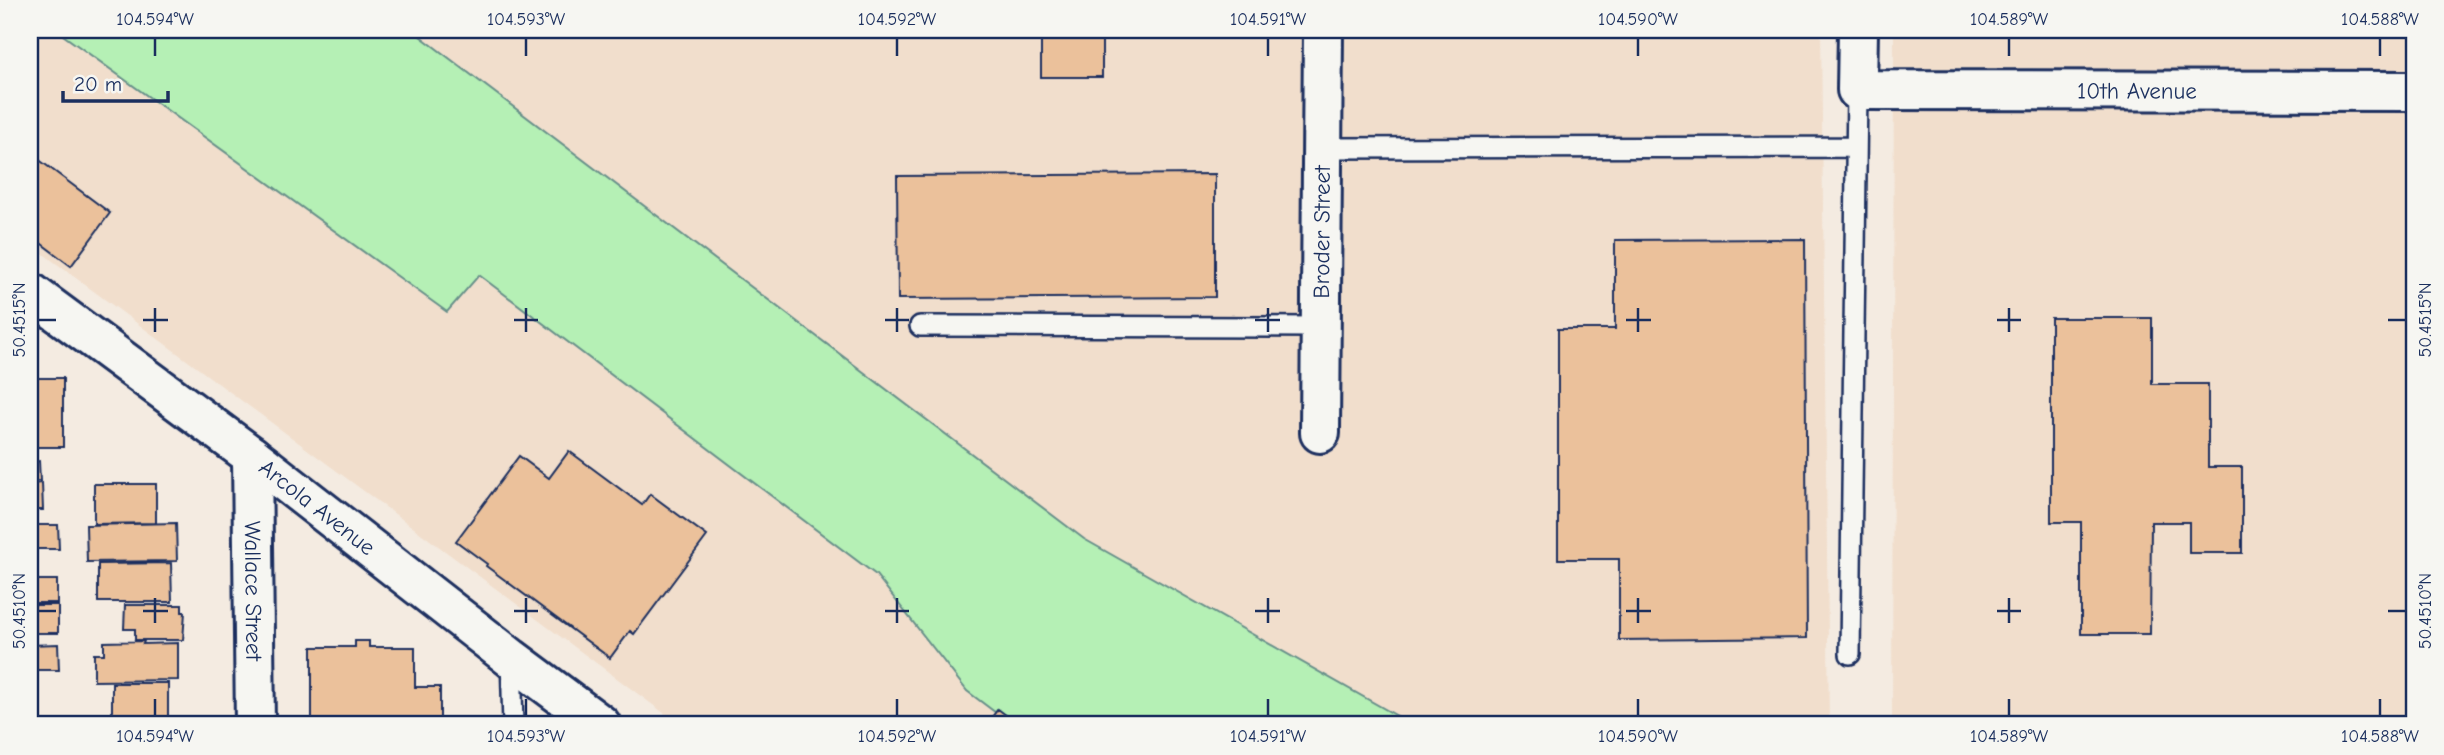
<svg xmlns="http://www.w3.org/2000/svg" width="2444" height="755" font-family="'Comic Neue',sans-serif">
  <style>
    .built { fill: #f1decc }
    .green { fill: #b5f0b5; stroke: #68908a; stroke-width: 2 }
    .building { fill: #ebc19b; stroke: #1b2f5e; stroke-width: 2 }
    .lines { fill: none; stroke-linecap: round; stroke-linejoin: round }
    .lane-casing { stroke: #1b2f5e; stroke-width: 24 }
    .street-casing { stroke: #1b2f5e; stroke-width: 44 }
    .secondary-casing { stroke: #1b2f5e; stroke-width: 44 }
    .lane { stroke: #f6f6f2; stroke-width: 19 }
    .street { stroke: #f6f6f2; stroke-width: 38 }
    .secondary { stroke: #f6f6f2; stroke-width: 38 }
    .ticks { fill: none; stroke: #1b2f5e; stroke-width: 2.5 }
    .labels { text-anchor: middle; stroke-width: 6; stroke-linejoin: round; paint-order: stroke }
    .street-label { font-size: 23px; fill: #1b2f5e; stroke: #f6f6f2 }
    .neatline { fill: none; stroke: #1b2f5e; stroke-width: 2.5 }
    .ticks-label { font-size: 18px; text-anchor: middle; fill: #1b2f5e }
  </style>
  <rect width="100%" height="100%" fill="#f4ebe1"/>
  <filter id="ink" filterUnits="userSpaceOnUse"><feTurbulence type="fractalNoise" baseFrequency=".0143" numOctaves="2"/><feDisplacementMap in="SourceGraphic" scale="14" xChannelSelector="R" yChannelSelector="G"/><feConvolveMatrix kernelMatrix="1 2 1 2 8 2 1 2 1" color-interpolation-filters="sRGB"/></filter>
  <g filter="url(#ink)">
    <!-- built -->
    <path class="built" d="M30,30h26l391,281 32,-36 397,300 91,116 45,34h-332l-650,-481z
      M412,30h1409l8,695h-416l-329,-186z
      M1894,30h520v695h-522z"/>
    <!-- green -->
    <path class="green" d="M56,30h356l672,509 329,186h-401l-45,-34 -91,-116 -397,-300 -32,37z"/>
    <!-- building -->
    <path class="building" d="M1041,30h61v47h-61z
      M30,153l80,60 -39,53 -41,-31z
      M1215,174v123l-317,2 -1,-123z
      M1805,239l2,399 -188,2v-81h-61v-230h57v-89z
      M2051,318h101v66h56v83h34v86h-53v-31h-38l-1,112h-69v-112h-30z
      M30,378h33v69h-33z
      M569,451l73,54 8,-11 57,42 -73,98 -4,-3 -20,27 -124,-92 1,-2 -31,-23 63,-85 30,22z
      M39,461l1,20h-10v-19z
      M42,483l1,27h-13v-26z
      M94,484h62v39l-62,1z
      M176,523l1,38 -90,1 -1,-37z
      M30,525h28l1,24h-29z
      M171,563l1,39h-74v-38z
      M30,580h27v23h-27z
      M30,605h28v28h-28z
      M125,605h57v7h3l-2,28h-48v-11h-11z
      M144,641l-1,3 35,-1v37l-84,1v-27h10v-12z
      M355,641h14v6h46v40h25v38h-128v-78h43z
      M58,644l1,26h-29v-25z
      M112,683h56v37l-56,1z
      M998,709l21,16h-33z"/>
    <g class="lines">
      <!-- lane casing -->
      <g class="lane-casing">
        <path id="lane" d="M1322,148l533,-1
          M920,326l401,1
          M1850,654l7,-564
          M511,658l2,67"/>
      </g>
      <!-- street casing -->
      <g class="street-casing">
        <g id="street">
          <path id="s1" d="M1858,30l-1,60 557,1"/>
          <path id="s2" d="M1320,433l3,-403"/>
          <path id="s3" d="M252,456l3,269"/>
        </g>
      </g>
      <!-- secondary casing -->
      <g class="secondary-casing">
        <g id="secondary">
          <path id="s4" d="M30,292l222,164 259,202 90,67"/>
        </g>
      </g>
      <!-- lane -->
      <use href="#lane" class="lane"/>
      <!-- street -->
      <use href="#street" class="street"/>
      <!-- secondary -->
      <use href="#secondary" class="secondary"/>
    </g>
  </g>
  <!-- ticks -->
  <path class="ticks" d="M155,38v18M526,38v18M897,38v18M1268,38v18M1638,38v18M2009,38v18M2380,38v18M155,308v24M526,308v24M897,308v24M1268,308v24M1638,308v24M2009,308v24M38,320h18M143,320h25M514,320h24M885,320h24M1255,320h25M1626,320h25M1997,320h24M2388,320h18M155,598v25M526,598v25M897,598v25M1268,598v25M1638,598v25M2009,598v25M38,611h18M143,611h25M514,611h24M885,611h24M1255,611h25M1626,611h25M1997,611h24M2388,611h18M155,699v17M526,699v17M897,699v17M1268,699v17M1638,699v17M2009,699v17M2380,699v17"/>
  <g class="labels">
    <!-- street labels -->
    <g class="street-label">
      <text dy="8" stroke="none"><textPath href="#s1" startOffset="340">10th Avenue</textPath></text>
      <text dy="8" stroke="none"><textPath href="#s2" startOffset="201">Broder Street</textPath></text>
      <text dy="8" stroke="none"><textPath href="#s4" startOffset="359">Arcola Avenue</textPath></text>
      <text dy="8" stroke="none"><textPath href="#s3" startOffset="135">Wallace Street</textPath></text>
    </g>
  </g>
  <!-- margin -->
  <rect width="2444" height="755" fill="none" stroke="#f6f6f2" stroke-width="77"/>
  <!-- scale -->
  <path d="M63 91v10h105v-10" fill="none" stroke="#1b2f5e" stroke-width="3.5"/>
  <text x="74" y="91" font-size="21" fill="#1b2f5e" stroke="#f6f6f2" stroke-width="5" paint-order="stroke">20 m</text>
  <rect x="38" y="38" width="2368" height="678" class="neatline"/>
  <g class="ticks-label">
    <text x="155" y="25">104.594°W</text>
    <text x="526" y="25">104.593°W</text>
    <text x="897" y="25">104.592°W</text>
    <text x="1268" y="25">104.591°W</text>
    <text x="1638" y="25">104.590°W</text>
    <text x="2009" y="25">104.589°W</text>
    <text x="2380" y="25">104.588°W</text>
    <text transform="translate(19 320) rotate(-90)" y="6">50.4515°N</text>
    <text transform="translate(2425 320) rotate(-90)" y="6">50.4515°N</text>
    <text transform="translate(19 611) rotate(-90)" y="6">50.4510°N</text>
    <text transform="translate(2425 611) rotate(-90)" y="6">50.4510°N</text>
    <text x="155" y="742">104.594°W</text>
    <text x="526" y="742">104.593°W</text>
    <text x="897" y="742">104.592°W</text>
    <text x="1268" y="742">104.591°W</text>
    <text x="1638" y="742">104.590°W</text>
    <text x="2009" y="742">104.589°W</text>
    <text x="2380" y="742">104.588°W</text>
  </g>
</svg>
